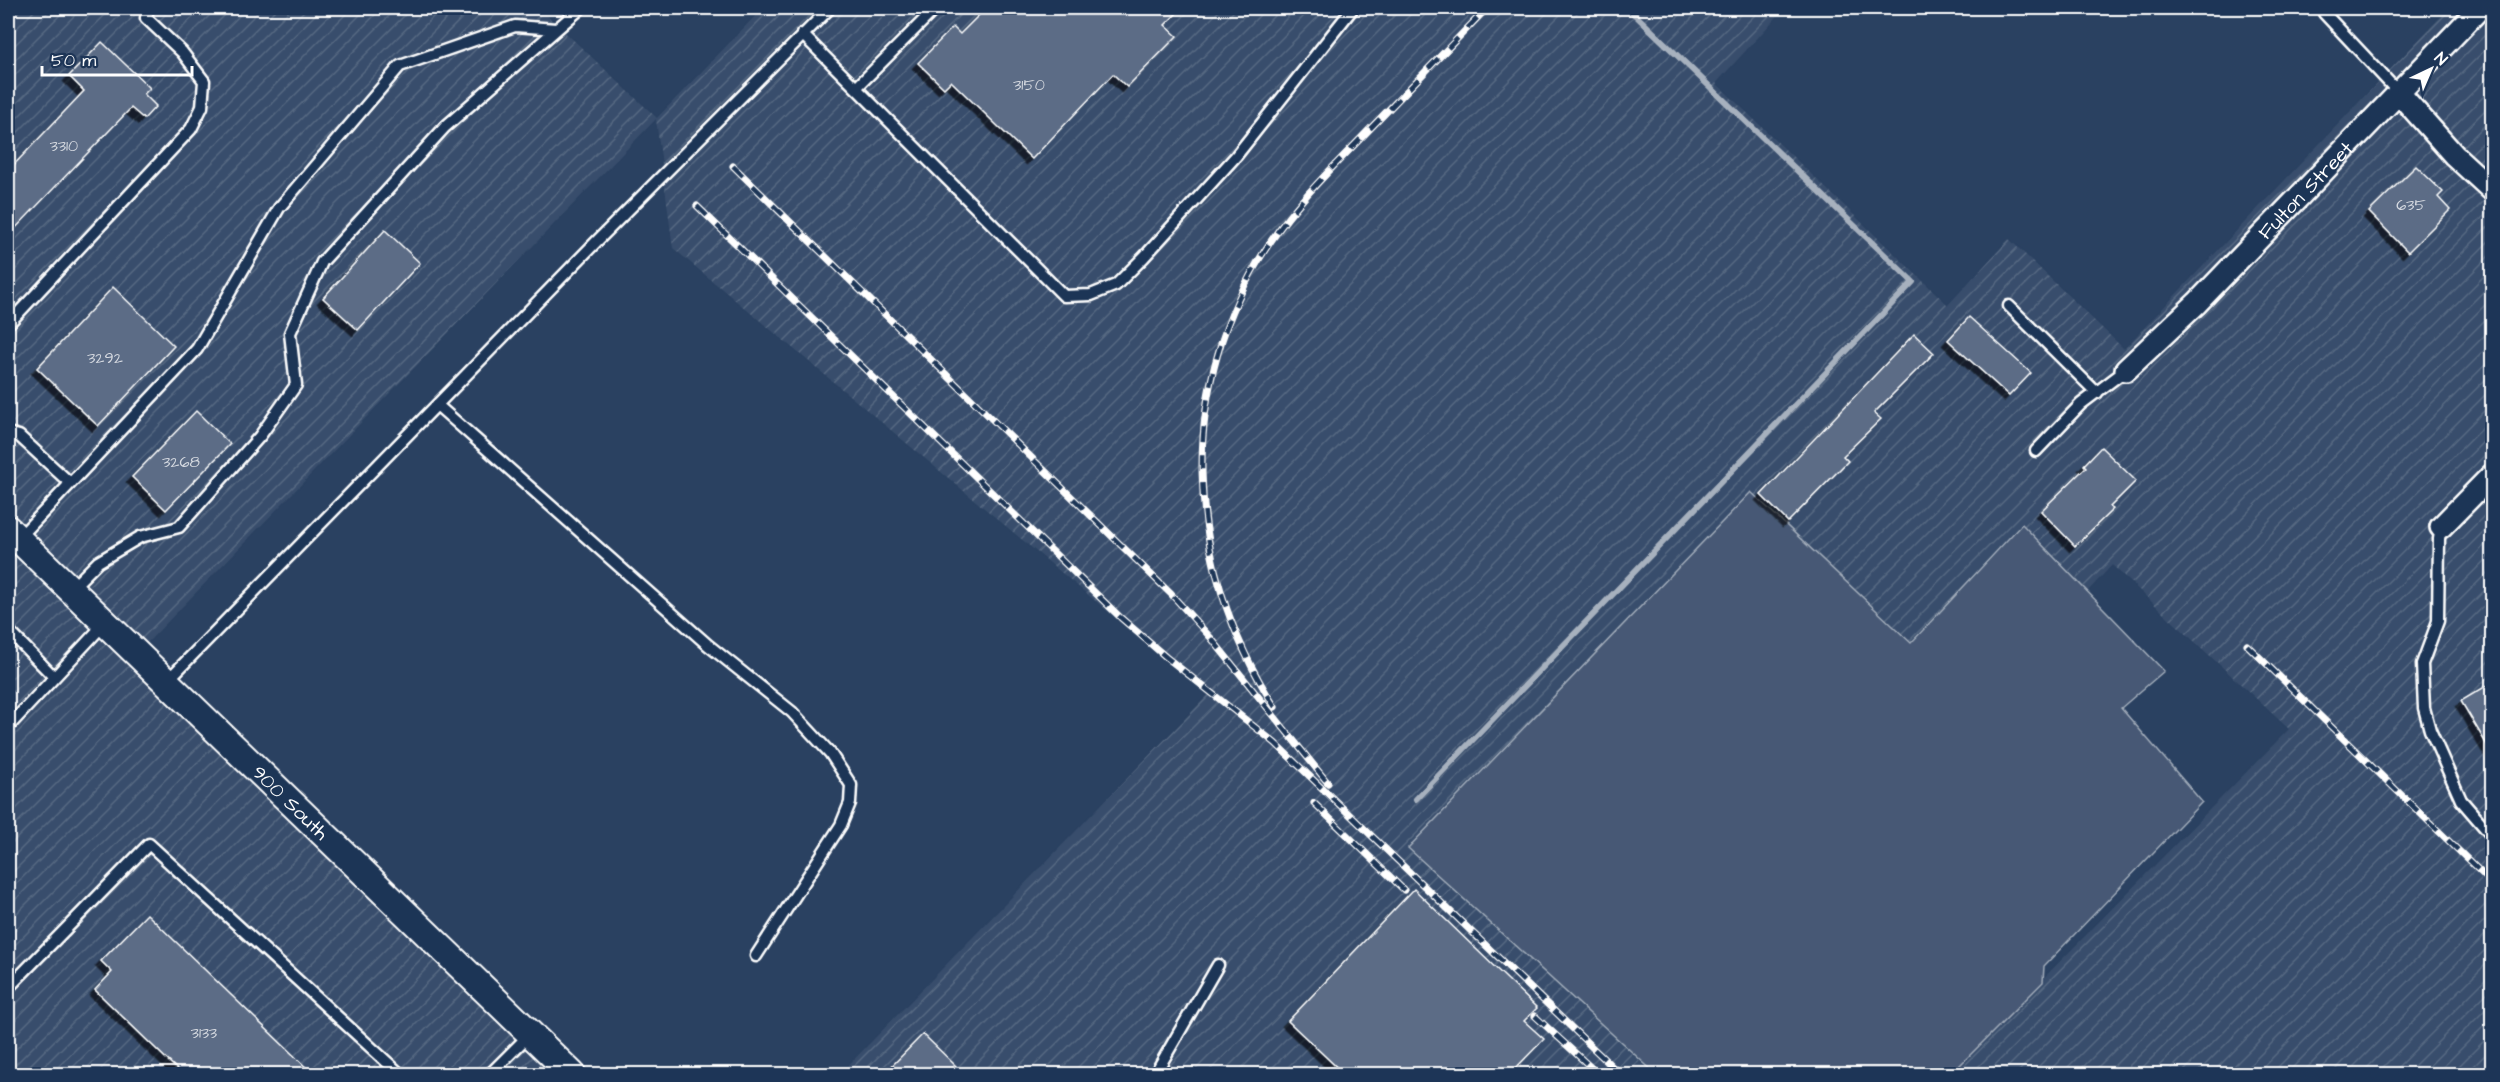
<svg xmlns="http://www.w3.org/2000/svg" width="2500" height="1082" font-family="'Architects Daughter',sans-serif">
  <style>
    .industrial { fill: url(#industrial-furrows) }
    .grass { fill: #465975; stroke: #a2acba; stroke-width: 1.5 }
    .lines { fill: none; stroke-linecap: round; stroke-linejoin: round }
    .stream { stroke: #a7b1be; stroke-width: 6 }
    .building { fill: #5b6c86; stroke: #fff; stroke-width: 1.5; filter: url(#shadow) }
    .service-casing { stroke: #fff; stroke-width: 15 }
    .minor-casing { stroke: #fff; stroke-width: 26 }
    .tertiary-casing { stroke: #fff; stroke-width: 30 }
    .service { stroke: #1d3557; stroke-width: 10 }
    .minor { stroke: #1d3557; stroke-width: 21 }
    .tertiary { stroke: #1d3557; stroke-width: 26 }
    .rail-casing { stroke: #fff; stroke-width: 7 }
    .rail { stroke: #1d3557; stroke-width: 4.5; stroke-dasharray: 14; stroke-linecap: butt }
    .labels { text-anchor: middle; stroke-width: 5; stroke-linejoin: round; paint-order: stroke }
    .number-label { font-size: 16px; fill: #d6dae1 }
    .street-label { font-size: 20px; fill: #fff; stroke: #1d3557 }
  </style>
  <defs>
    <pattern id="industrial-furrows" width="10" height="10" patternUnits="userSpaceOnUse" patternTransform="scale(1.5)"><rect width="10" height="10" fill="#394e6c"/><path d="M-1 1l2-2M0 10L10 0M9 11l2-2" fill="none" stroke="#576982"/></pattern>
    <filter id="shadow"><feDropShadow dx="-5.5" dy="5.5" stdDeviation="0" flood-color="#0009"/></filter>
  </defs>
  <rect width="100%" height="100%" fill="#2a4161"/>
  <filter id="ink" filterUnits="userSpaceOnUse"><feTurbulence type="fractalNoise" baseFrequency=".0167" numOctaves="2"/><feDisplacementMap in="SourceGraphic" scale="12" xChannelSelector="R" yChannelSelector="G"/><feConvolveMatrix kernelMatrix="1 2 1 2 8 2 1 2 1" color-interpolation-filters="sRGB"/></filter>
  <g filter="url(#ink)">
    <!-- industrial -->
    <path class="industrial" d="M8,8h531l118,110 106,-110h1022l-69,75 232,222 61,-66 115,110 325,-341h43v1066h-543l340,-345 -177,-164 -136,147 -550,144 227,218h-813l368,-379 -535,-447 -17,-129 -510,525 446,430h-584z"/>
    <!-- grass -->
    <path class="grass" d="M1751,492l160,151 111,-119 142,147 -43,37 81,94 -158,164 -1,16 -92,92h-295l-248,-226z"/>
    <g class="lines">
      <!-- stream -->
      <path class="stream" d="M1416,799l497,-517 -285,-274"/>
    </g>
    <!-- building -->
    <path class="building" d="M986,8h196l-17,17 12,11 -50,51 -14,-13 -81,85 -81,-78 -7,7 -26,-25 35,-36 7,7z
      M102,42l48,46 -6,6 12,12 -12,13 -13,-11 -123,128v-65l76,-80 -15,-15z
      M2416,166l27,26 -5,5 12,13 -42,42 -39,-40z
      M385,230l35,33 -62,67 -35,-32z
      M113,287l61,59 -76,80 -61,-58z
      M1969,317l62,56 -22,23 -61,-56z
      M1914,334l20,19 -60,60 7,6 -38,37 5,5 -60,61 -27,-27z
      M196,411l34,33 -64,66 -34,-33z
      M2101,447l35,34 -26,26 3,2 -38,37 -34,-35 45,-44 -2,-2z
      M2493,682v73l-32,-54z
      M1414,889l123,119 -13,13 20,18 -34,35h-166l-56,-53z
      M147,914l166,160h-131l-87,-84 17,-18 -11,-11z
      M923,1034l33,32 -8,8h-64z"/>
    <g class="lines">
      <!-- service casing -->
      <g class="service-casing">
        <path id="service" d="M2329,8l-5,5 75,80
          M802,34l262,262 27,-1 25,-10 28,-28 92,-101 117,-148
          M856,88l80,-80
          M2009,306l88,87
          M8,324l183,-195 11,-22 2,-26 -22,-29 -36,-34 2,-10
          M437,405l271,240 84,67 38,41 21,32 -1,18 -9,22 -85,131
          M8,433l11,3 51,47
          M2036,451l45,-47 45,-34
          M2441,527l-2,12 -1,82 -16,43 2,44 6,22 31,70 31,36
          M18,539l179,-190 82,-141 121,-142 115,-40 41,3
          M70,590l28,-28 42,-25 39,-10 81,-91 36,-51 -6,-52 32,-71 123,-135 136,-119
          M8,630l46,47
          M166,682l431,-441 233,-233
          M8,727l97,-104
          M8,988l141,-144 251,230
          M490,1074l40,-40
          M1155,1074l63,-109"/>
      </g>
      <!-- minor casing -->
      <g class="minor-casing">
        <g id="minor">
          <path d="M2399,93l55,62 38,35"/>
          <path id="s1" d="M2126,370l71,-67 283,-295"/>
          <path d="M2441,527l51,-52"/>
        </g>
      </g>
      <!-- tertiary casing -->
      <g class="tertiary-casing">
        <g id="tertiary">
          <path id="s2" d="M8,529l564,545"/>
        </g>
      </g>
      <!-- service -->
      <use href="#service" class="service"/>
      <!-- minor -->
      <use href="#minor" class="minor"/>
      <!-- tertiary -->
      <use href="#tertiary" class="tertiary"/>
      <!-- rail casing -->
      <g class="rail-casing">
        <path id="rail" d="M733,166l438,428 40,44 117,145
          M697,206l424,412 45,39 109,86 345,331
          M2247,645l245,238
          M1275,707c-92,-143 -101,-323 -4,-466 26,-39 60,-72 93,-106 41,-42 82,-85 123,-127
          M1314,803l90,87
          M1535,1016l63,58"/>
      </g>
      <!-- rail -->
      <use href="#rail" class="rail"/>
    </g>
  </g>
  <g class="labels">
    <!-- number labels -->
    <g class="number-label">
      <text x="1029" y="90">3150</text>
      <text x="64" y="151">3310</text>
      <text x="2411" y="210">635</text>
      <text x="105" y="363">3292</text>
      <text x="181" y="467">3268</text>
      <text x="204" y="1038">3133</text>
    </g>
    <!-- street labels -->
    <g class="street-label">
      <text dy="7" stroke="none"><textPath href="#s1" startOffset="254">Fulton Street</textPath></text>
      <text dy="7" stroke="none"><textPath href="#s2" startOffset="393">900 South</textPath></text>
    </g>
  </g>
  <!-- margin -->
  <rect width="2500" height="1082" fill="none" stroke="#1d3557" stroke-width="30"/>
  <rect x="15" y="15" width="2470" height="1052" fill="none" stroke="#fff" stroke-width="2" filter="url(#ink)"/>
  <!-- north arrow -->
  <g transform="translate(2431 69) rotate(44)" stroke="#1d3557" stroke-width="4.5" paint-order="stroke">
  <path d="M0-4.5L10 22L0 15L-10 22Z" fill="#ffffff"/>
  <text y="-9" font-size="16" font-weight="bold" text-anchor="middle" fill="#ffffff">N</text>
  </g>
  <!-- scale -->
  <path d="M42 66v9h150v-9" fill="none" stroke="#ffffff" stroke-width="3"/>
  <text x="51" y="66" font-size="18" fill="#ffffff" stroke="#1d3557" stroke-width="4.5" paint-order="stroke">50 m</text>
</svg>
